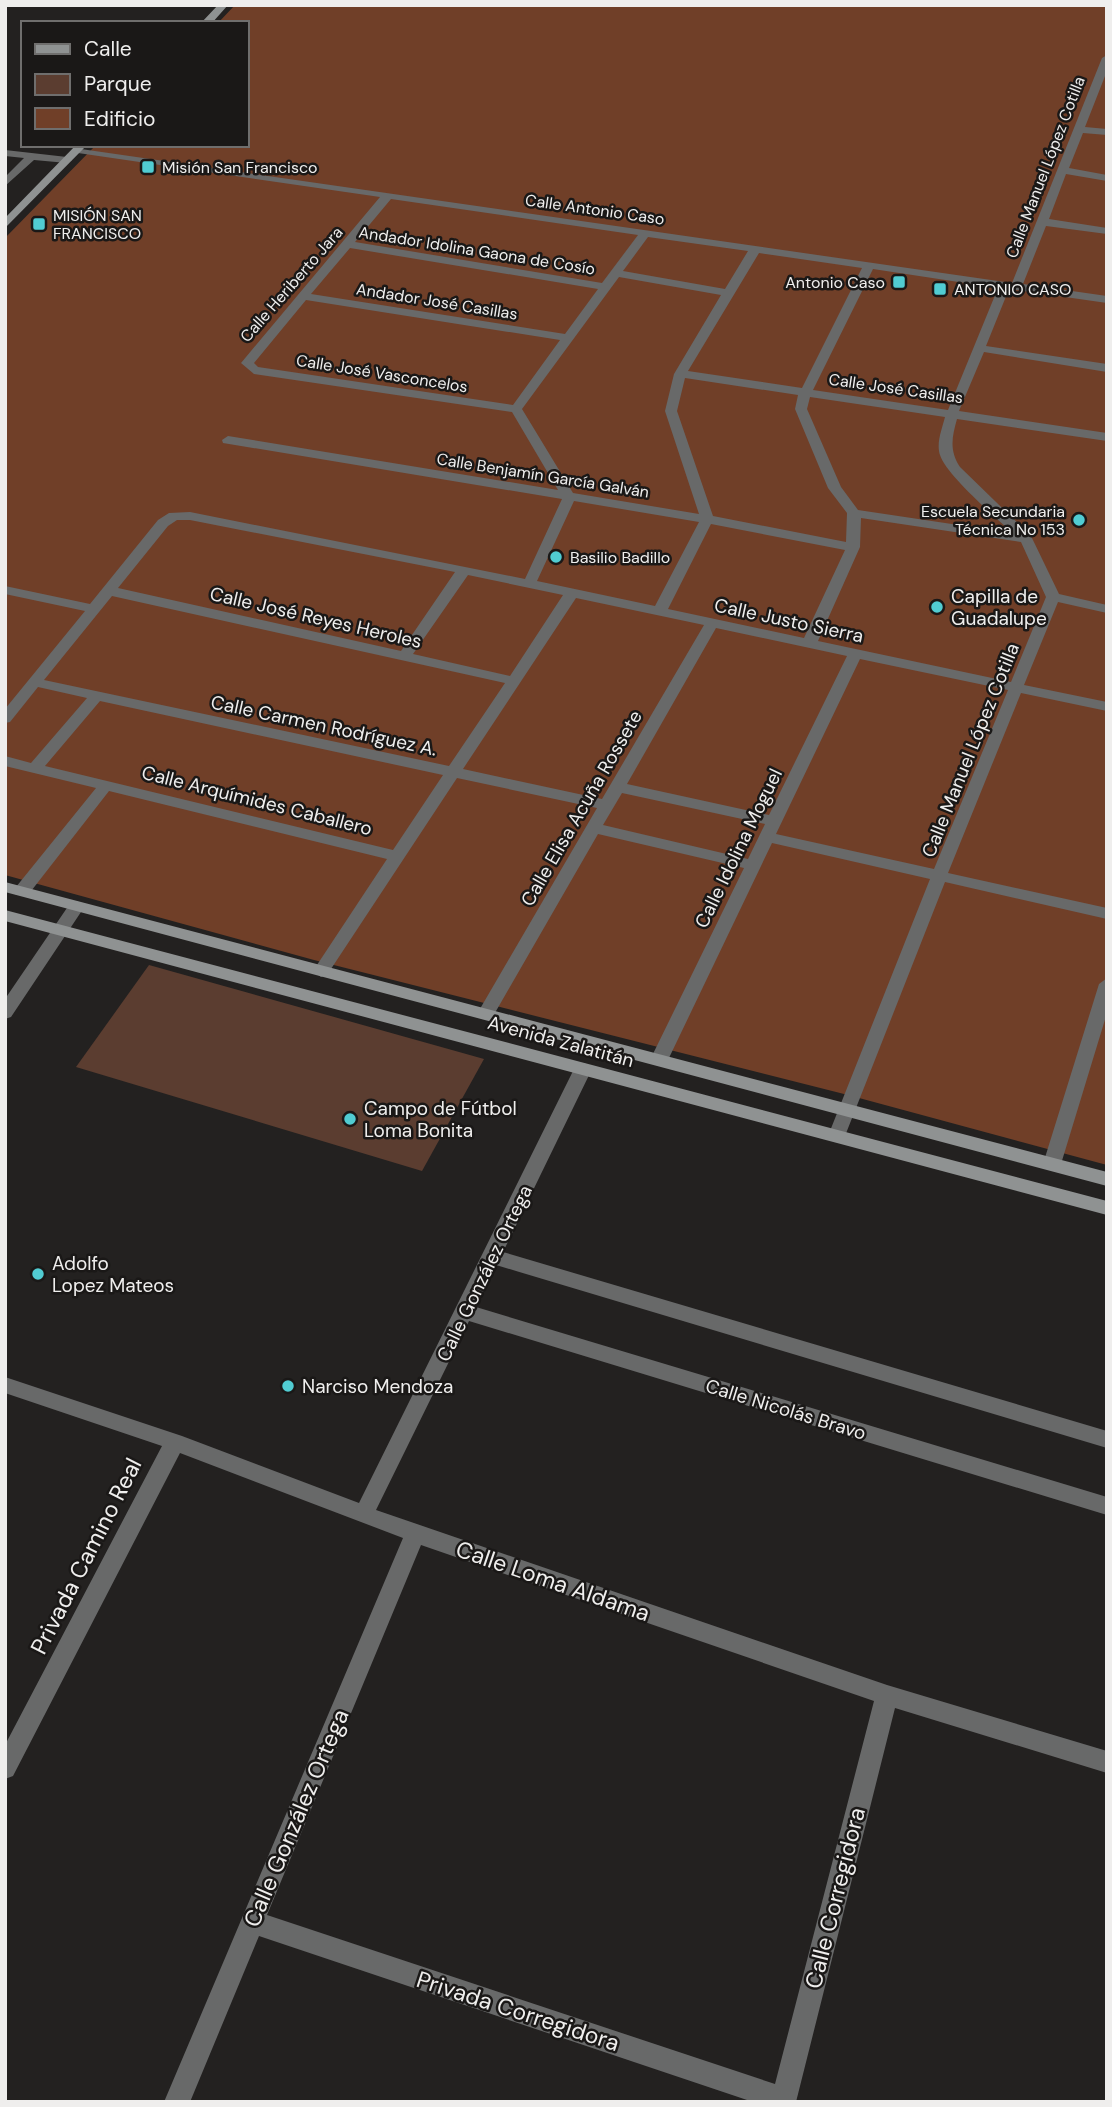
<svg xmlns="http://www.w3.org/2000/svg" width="1112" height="2107" font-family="'DM Sans',sans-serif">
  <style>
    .green { fill: #5b3d30 }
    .building { fill: #703f28 }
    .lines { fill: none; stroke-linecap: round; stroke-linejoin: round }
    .street { fill: #686969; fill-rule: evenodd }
    .secondary { fill: #8f9292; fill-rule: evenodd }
    .poi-dot { fill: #51ccd2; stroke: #1a1817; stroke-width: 2.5 }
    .labels { text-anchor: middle; stroke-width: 5; stroke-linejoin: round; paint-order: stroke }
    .far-poi-label { font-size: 16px; fill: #efeeed; stroke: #1a1817; text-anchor: start }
    .far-street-label { font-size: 16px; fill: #efeeed; stroke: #1a1817 }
    .poi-label { font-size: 19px; fill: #efeeed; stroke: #1a1817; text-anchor: start }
    .street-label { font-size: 19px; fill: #efeeed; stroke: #1a1817 }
    .near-street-label { font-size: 23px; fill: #efeeed; stroke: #1a1817 }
  </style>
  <rect width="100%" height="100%" fill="#232120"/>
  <!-- green -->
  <path class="green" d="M149,965l335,94 -62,112 -346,-104z"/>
  <!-- building -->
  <path class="building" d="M235,5h872v1160l-259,-70 -534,-135 -309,-85v-637l91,-93h151v-122h-29z"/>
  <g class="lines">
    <!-- street -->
    <path class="street" d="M1107,55v16l-22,56 22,2v6l-24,-2 -14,35 38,7v6l-41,-7 -17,45 58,9v6l-61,-8 -23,58 84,12v7l-98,-14 -23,57 121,18v8l-123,-20 -25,59 148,22v8l-150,-22c-5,18 -8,31 3,48l71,69 28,58 48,11v8l-49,-11 -34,83 83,17v9l-86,-18 -73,180 159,35v11l-162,-37 -102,259h-12l-3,-5 102,-257 -158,-36 -104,217 -3,4h-12l-3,-4 94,-192 -146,-34 -106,184h-12l-3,-4 120,-206 -140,-30 -130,197 -6,2 -8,-6 74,-112 -278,-68 -81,104h-12l-2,-4 2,-4 80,-99 -91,-22v-10l26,7 56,-65 -49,-11 -28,35 -5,1v-14l80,-98 -80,-17v-8l85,18 68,-84 11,-7 21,-1 335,67 37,-80 -339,-56 -1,-3 6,-4 330,54 -46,-78 -258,-38 -13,-11 139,-166 -302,-44 -5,-3 1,-2 938,135 90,-225zM391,199l247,36 -36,48 -247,-41zM648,237l100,14 -23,38 -102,-18zM350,248l248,41 -33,45 -254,-40zM759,253l103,15 -60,120 -114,-17zM873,269l125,19 -50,122 -135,-20zM619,277l102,18 -47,79 -9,37 34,103 -126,-21 -51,-84zM306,300l254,40 -47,65 -255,-38 -4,-4zM685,378l113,17 -3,14 33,79 19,25 -1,29 -133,-26 -36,-105zM810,397l135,20c-3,12 -9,26 -5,38 7,21 55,61 72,78l-154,-23 -17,-23 -34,-78zM574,501l125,21 -44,84 -118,-25zM861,518l160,24 25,55 -35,85 -193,-41 42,-94zM177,520h13l265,52 -54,79 -283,-63 50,-62zM711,524l134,26 -41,88 -136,-29zM468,575l95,20 -53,81 -97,-22zM112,596l393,87 -56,83 -405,-86zM576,598l128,27 -102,174 -139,-30zM716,628l131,28 -78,159 -142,-31zM860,659l148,31 -74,179 -158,-35zM100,701l343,74 -50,75 -348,-84zM622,793l143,31 -17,35 -145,-34z
      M5,150l62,7 5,3 -5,3 -33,-3 -29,26v-9l19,-19 -19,-2z
      M77,901l8,5 -74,111 -6,2v-20l66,-97z
      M1107,978v35l-46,151 -3,5h-12l-3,-5 56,-180z
      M583,1063l6,2 3,4 -89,183 604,179v17l-611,-183 -20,42 631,190v18l-638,-194 -93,189 511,175 220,66v22l-212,-65 -99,394h-43l-494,-166 -69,166h-26l239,-564 -223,-85 -167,323 -8,3v-34l157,-299 -157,-53v-16l177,59 177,67 215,-434 3,-4zM421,1545l453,156 -99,383 -508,-169z"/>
    <!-- secondary -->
    <path class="secondary" d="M218,5h10l-16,18h-11z
      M76,145h11l-82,83v-10z
      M5,882l1102,290v14l-1102,-294z
      M5,910l1102,291v14l-1102,-294z"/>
  </g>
  <!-- markers -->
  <g class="poi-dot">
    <rect x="141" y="160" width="14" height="14" rx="3.5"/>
    <rect x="32" y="217" width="14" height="14" rx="3.5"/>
    <rect x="892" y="275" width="14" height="14" rx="3.5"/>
    <rect x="933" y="282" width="14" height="14" rx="3.5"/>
    <circle cx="1079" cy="520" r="7"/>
    <circle cx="556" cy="557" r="7"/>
    <circle cx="937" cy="607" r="7"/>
    <circle cx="350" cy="1119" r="7"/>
    <circle cx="38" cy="1274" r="7"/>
    <circle cx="288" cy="1386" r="7"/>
  </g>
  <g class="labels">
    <!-- far-poi labels -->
    <g class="far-poi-label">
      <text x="162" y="173">Misión San Francisco</text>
      <text x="53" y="221">MISIÓN SAN<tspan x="53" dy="18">FRANCISCO</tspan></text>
      <text x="885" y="288" text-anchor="end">Antonio Caso</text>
      <text x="954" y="295">ANTONIO CASO</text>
      <text x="1065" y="517" text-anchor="end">Escuela Secundaria<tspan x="1065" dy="18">Técnica No 153</tspan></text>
      <text x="570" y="563">Basilio Badillo</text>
    </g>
    <!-- far-street labels -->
    <g class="far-street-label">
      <text transform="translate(1045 167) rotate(-69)" y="6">Calle Manuel López Cotilla</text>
      <text transform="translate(595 209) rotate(8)" y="6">Calle Antonio Caso</text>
      <text transform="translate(477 250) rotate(9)" y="6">Andador Idolina Gaona de Cosío</text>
      <text transform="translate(291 284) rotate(-49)" y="6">Calle Heriberto Jara</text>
      <text transform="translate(437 301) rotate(9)" y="6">Andador José Casillas</text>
      <text transform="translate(382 373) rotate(9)" y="6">Calle José Vasconcelos</text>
      <text transform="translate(896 388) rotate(8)" y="6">Calle José Casillas</text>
      <text transform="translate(543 475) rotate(9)" y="6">Calle Benjamín García Galván</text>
    </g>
    <!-- poi labels -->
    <g class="poi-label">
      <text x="951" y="603">Capilla de<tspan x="951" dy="22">Guadalupe</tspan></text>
      <text x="364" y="1115">Campo de Fútbol<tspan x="364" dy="22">Loma Bonita</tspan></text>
      <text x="52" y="1270">Adolfo<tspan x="52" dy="22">Lopez Mateos</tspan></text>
      <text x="302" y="1393">Narciso Mendoza</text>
    </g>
    <!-- street labels -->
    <g class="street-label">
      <text transform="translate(316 617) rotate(13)" y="7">Calle José Reyes Heroles</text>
      <text transform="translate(789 620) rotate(12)" y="7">Calle Justo Sierra</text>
      <text transform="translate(324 725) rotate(12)" y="7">Calle Carmen Rodríguez A.</text>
      <text transform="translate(970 750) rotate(-68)" y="7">Calle Manuel López Cotilla</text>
      <text transform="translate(257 800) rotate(14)" y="7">Calle Arquímides Caballero</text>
      <text transform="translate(581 808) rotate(-60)" y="7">Calle Elisa Acuña Rossete</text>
      <text transform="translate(738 848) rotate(-64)" y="7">Calle Idolina Moguel</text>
      <text transform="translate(561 1041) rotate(15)" y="7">Avenida Zalatitán</text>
      <text transform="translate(484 1273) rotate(-64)" y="7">Calle González Ortega</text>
      <text transform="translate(786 1409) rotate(17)" y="7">Calle Nicolás Bravo</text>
    </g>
    <!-- near-street labels -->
    <g class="near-street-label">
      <text transform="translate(86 1556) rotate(-63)" y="8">Privada Camino Real</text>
      <text transform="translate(553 1581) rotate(19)" y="8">Calle Loma Aldama</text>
      <text transform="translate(296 1818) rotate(-67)" y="8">Calle González Ortega</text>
      <text transform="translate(835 1898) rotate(-76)" y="8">Calle Corregidora</text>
      <text transform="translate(518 2011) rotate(18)" y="8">Privada Corregidora</text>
    </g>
  </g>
  <!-- border -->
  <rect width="1112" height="2107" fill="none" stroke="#efeeed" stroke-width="14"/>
  <!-- legend -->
  <rect x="21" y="21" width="228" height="126" fill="#1a1817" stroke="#6f6e6d" stroke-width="2"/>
  <rect x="35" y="44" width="35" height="10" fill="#8f9292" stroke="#6f6e6d" stroke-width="2"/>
  <text x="84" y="56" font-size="21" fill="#efeeed">Calle</text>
  <rect x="35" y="74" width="35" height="21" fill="#5b3d30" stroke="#6f6e6d" stroke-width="2"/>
  <text x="84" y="91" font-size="21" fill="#efeeed">Parque</text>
  <rect x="35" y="108" width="35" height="21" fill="#703f28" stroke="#6f6e6d" stroke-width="2"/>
  <text x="84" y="126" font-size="21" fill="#efeeed">Edificio</text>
</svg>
